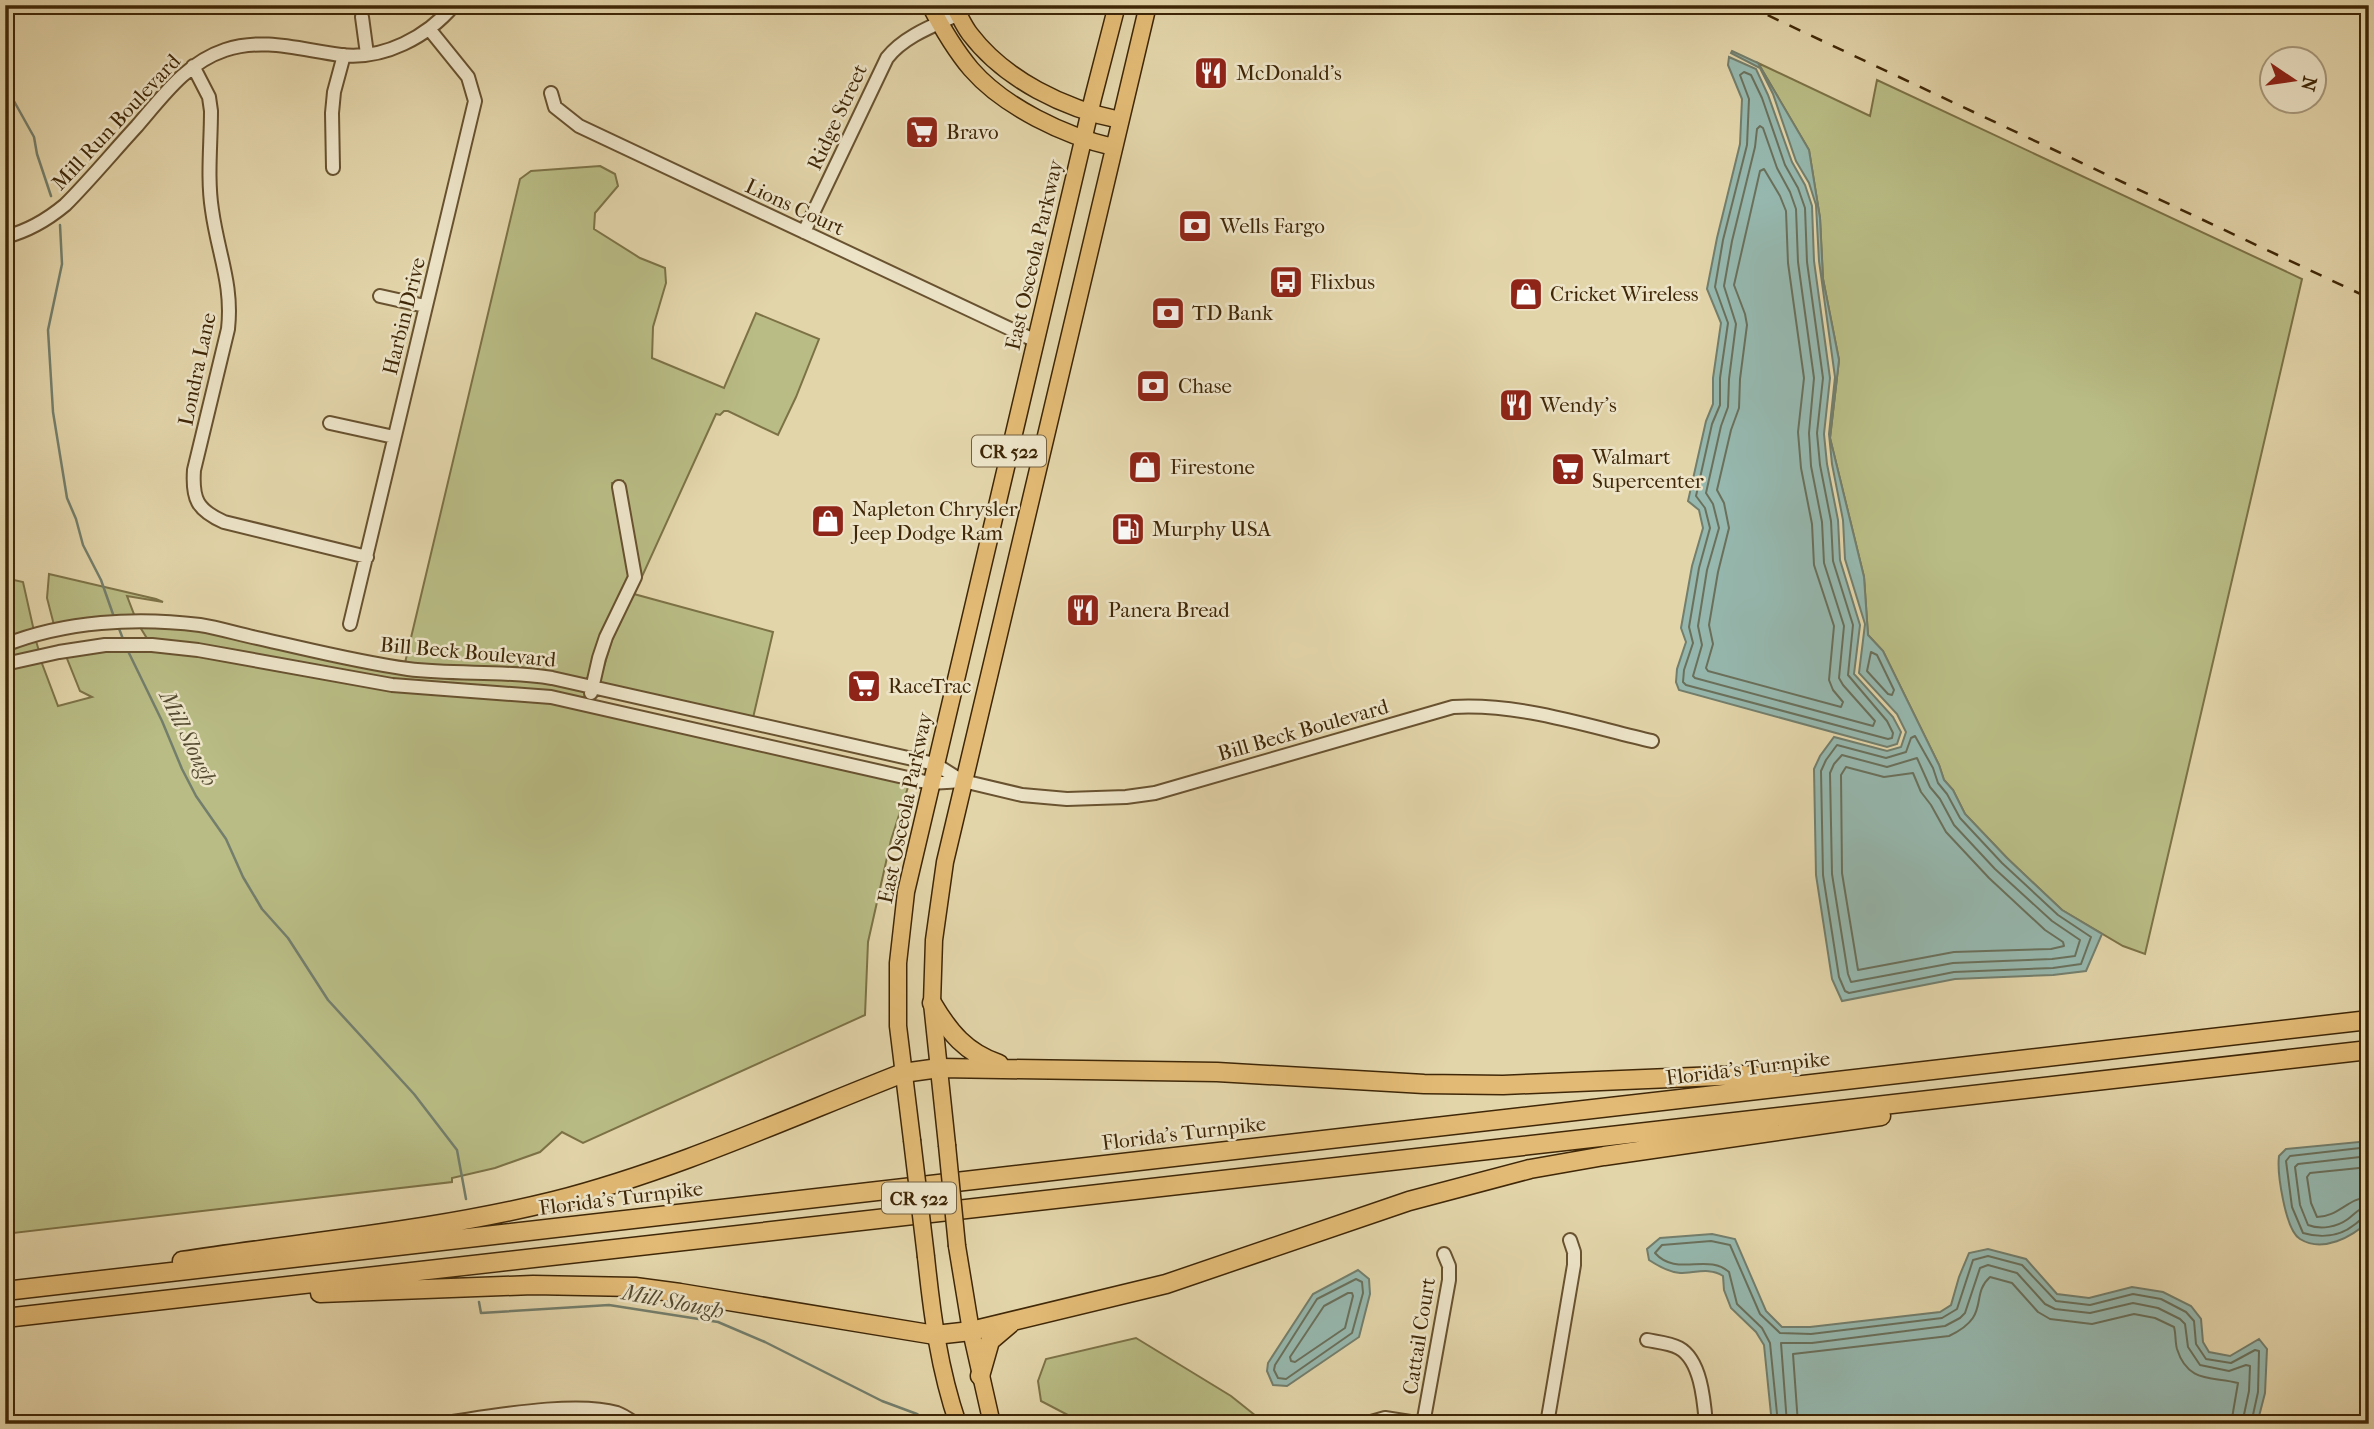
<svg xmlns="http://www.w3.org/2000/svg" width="2374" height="1429" font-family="'IM FELL French Canon',serif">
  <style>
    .green { fill: #b9bc85; stroke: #7c7246; stroke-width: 2 }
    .water { fill: #96b8af; stroke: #737e6c; stroke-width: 2 }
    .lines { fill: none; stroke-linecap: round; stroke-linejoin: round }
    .shore { stroke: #6a705b; stroke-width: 2 }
    .stream { stroke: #737e6c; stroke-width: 2.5 }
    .minor-casing { stroke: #685230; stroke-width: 16 }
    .major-casing { stroke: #3f2707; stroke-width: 19 }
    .highway-casing { stroke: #3f2707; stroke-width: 21 }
    .minor { stroke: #ede4c8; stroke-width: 12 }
    .major { stroke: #e2ba75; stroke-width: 16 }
    .highway { stroke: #e2ba75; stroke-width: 18 }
    .rail { stroke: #3f2707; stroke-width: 2.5; stroke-dasharray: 12 12; stroke-linecap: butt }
    .major-bridge-casing { stroke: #3f2707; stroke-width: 19; stroke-linecap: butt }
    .major-bridge { stroke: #e2ba75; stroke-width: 16 }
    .labels { text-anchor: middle; stroke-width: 5; stroke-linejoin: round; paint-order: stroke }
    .shield { fill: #ede4c8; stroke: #736041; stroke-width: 2 }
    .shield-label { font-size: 19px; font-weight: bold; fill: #3f2707 }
    .poi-label { font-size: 21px; fill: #3f2707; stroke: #ede4c8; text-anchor: start }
    .street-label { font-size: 21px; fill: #3f2707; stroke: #ede4c8 }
    .water-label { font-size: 23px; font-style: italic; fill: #554b31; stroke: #ede4c8 }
  </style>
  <rect width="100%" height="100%" fill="#e3d5aa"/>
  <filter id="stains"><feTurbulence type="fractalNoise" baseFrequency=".00286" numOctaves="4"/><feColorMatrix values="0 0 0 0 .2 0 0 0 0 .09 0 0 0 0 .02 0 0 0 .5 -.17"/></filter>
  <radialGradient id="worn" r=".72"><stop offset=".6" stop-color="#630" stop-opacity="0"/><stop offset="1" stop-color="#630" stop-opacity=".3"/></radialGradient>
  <!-- green -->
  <path class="green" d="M1758,63l112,53 7,-36 425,199 -157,675 -22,-8 -61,-36 -55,-52 -42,-44 -12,-24 -9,-10 -5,-15 -56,-114 -15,-16 -4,-58 -34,-139 9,-78 -16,-81 -3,-61 -11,-68z
    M600,166l15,8 3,12 -23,27 -1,16 46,29 25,10 1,15 -13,44 -1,31 72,30 32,-75 63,26 -23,58 -18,38 -50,-24h-4l-4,4 -4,-1 -82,180 139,38 -20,86 -154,-35 13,-43 28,-63 -17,-96 -11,2 17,93 -41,105 -68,-14h-78l-37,-4 115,-484 11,-8z
    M49,574l107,25 7,3 -36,-6 8,21 -81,8 -7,-27z
    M5,578l18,4 11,49 -29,9z
    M140,627l60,3 153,34 166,14 67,13 -2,7c-64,-12 -128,-9 -192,-18 -81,-12 -162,-27 -244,-40z
    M36,641l3,10 -34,7v-7z
    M155,650l42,5 194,35 160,12 358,82 -18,56 -23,102 -3,73 -282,128 -21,-11 -22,20 -45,16 -43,10v4l-447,52v-565l36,-8 17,45 34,-9 -12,-6 -14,-35 40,-5z
    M1136,1338l95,58 35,28h-181l-44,-23 -3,-20 8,-22z"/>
  <!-- water -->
  <path class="water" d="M1732,51l26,12 51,87 11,68 3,61 16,81 -9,78 34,139 4,58 15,16 56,114 5,15 9,10 12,24 42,44 55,52 40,24 -16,37 -33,4 -98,4 -113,22 -10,-22 -16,-104 -2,-106 6,-13 14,-19 53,14 14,-4 5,-15 -9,-18 -38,-41 6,-49 -20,-65 -2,-39 -11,-56 -3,-30 6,-57 -16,-116 -3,-56 -7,-22 -13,-22 -23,-67 -13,-26 -29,-15z
    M1729,57l27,12 12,26 24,67 13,23 7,21 2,55 16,117 -6,56 3,30 11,56 2,40 20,65 -6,49 39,43 8,15 -4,12 -10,3 -208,-57 -3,-8 1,-13 9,-27 -5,-14 11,-62 11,-38 -4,-18 -11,-9 18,-80 7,-17v-26l8,-55 -14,-34 10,-51 23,-94 2,-45 -14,-34z
    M2369,1141v80c-17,16 -46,32 -69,18 -15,-9 -23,-67 -21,-83l7,-7z
    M1712,1234l23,5 31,72 16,16h28l130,-15 11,-7 8,-28 10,-24 19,-4 38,10 31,35 32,4 43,-11 31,5 28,14 10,13 2,23 6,10 21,4 29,-17 8,10 -2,44 -8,31h-485l-8,-79 -8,-13 -25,-24 -7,-18 -1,-14c-13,-9 -28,-3 -43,-3 -11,-1 -22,-7 -31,-13l-2,-11 13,-11z
    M1358,1270l11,9 1,15 -11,43 -72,49 -14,-1 -6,-14 1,-8 45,-69z"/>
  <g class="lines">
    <!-- shore -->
    <path class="shore" d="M1744,72l7,3 11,23 23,67 13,23 7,20 2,54 16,116 -6,55 3,32 11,56 2,40 20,64 -5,50 39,46 6,12 -1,5 -4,1 -202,-54 -3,-3 1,-12 9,-27 -4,-16 10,-59 11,-40 -5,-20 -9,-12 16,-72 8,-19v-27l8,-55 -13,-36 8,-47 24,-95 2,-46 -9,-24z
      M1760,126l3,2 14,40 13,24 6,17 2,53 16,116 -5,55 2,33 11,56 2,41 20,63 -5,52 4,7 32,36 -2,5 -178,-48 -2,-2 9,-31 -4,-19 9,-56 12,-42 -6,-24 -7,-11 15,-67 7,-19 1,-28 7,-55 -12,-38 8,-45 23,-94 2,-18z
      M1764,169l16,27 6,15 2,52 16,115 -6,54 3,36 11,56 2,41 20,61 -5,54 4,10 10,12 -2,5 -133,-36 -2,-3 7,-24 -4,-19 9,-53 11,-44 -5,-25 -7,-13 14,-60 8,-22 1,-29 7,-54 -2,-11 -11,-29 26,-114z
      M1871,652l6,3 17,35 -2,5 -4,-1 -21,-23z
      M1915,736l18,32 5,15 9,11 13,24 42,45 56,52 33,22 -10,27 -28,4 -99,4 -105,21 -4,-2 -6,-14 -16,-102 -2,-104 5,-11 11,-15 49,13 20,-6 5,-14z
      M1842,755l45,12 30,-9 13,29 10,12 14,26 41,44 57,52 28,19 -5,16 -23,3 -99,4 -102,19 -3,-8 -16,-100 -2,-101 4,-9z
      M1846,767l38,10 29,-4 8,19 10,13 15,27 43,46 56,52 18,12 1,4 -13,3 -97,3 -96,18 -16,-97 -1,-98z
      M2369,1147l-79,9 -4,5 6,46 11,26c17,5 36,4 51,-8 6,-4 7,-8 15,-9
      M2369,1156l-71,8 -3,3 5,38 8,20c13,5 29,2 40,-6 8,-6 10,-11 21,-12
      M2369,1167l-59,6 -3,4 4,26 6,14c21,0 31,-19 52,-20
      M1356,1279l6,3 1,11 -11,40 -66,46 -8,-1 -4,-8 1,-5 42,-66z
      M1348,1293h4l1,3 -8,32 -50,34 -4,-1 -1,-4 34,-51z
      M1778,1424l-8,-81 -8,-15 -25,-24 -8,-32c-21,-19 -53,5 -74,-19l7,-8 49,-4 19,4 30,69 20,19 31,1 131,-16 15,-9 16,-49 15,-4 34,9 34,36 34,4 43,-11 28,5 25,13 8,9 2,23 10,15 25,4 24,-13 4,1 -1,41 -7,32
      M1787,1424l-6,-81h31l133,-17 15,-8 5,-5 15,-45 8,-3 29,8 28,31 10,5 35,4 43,-10 25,5 22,11 5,5 3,23 12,18 29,6 17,-6 4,1 -1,25 -7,33
      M1798,1424l-5,-70 156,-18c43,-20 20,-40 41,-59l22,6 26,29 12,7 42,5 42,-10 21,4 19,9c2,7 1,15 3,22 11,35 36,27 61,34l-7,41"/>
    <!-- stream -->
    <path class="stream" d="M5,85l29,52 3,17 14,42
      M60,225l2,39 -14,66 5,82 14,86 9,21 7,26 18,35 13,37
      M118,626l5,13
      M127,649l35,72 20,48 14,27 30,43 17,38 19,32 26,29 40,62 86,94 43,56 9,49
      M479,1302l2,11 128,-8 109,17 47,20 117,59 35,13 15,10"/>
    <!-- minor casing -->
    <g class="minor-casing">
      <path id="minor" d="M362,17l5,37
        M193,66l16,31 2,14c0,33 -4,67 1,99 6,44 21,74 16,119l-34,141c-2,29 3,40 30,52l143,35
        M551,93l4,14 24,19 457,215
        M333,168l-1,-55 2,-21 10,-37
        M804,232l83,-174c17,-22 48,-33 72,-44
        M5,237c23,-6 42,-17 60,-32 25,-25 48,-53 72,-79 26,-30 49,-63 88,-76 39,-13 76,0 116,5 43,5 86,-18 113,-50
        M380,296l45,10
        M330,423l64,14
        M350,624l125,-523 -7,-24 -38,-47
        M5,645c60,-24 131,-28 195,-20 19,3 38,9 57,13 50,11 100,24 151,31 48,6 96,1 144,9l383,86 27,17
        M5,664l54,-12 46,-7h47l46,5 194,35 159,12 379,86 33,-2 59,14 45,4 59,-2 29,-4 298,-86c67,-4 134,19 199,34
        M591,693l8,-35 7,-21 29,-60 -16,-90
        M1647,1340c10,2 23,3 32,8 22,12 25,53 27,76
        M437,1424c47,-6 136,-24 180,-11 6,2 13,7 19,11
        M1364,1424l21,-6 38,6 26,-144v-14l-5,-12
        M1547,1424l27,-159v-13l-4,-12"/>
    </g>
    <!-- major casing -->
    <g class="major-casing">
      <path id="major" d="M930,5c12,23 25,45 41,64 33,38 94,67 142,78
        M953,5c6,9 10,20 17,29 35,46 95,75 150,86
        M912,1140l-14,-114v-63l8,-71 187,-794 24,-93
        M947,1145l-15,-142 2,-63 11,-78 203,-857
        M957,1246l14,85 21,93
        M926,1257c6,57 13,112 32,167"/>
    </g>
    <!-- highway casing -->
    <g class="highway-casing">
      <path id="highway" d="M932,1003c17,29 34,50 67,61
        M182,1261c124,-19 251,-30 372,-60 121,-31 234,-83 349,-128l36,-5 278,4 207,12 79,1 239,-10 42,4
        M5,1291l2364,-271
        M320,1293l213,-8 102,2 45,6 255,42 36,-4 195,-47 243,-83 121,-32 74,-13 277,-40
        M5,1318l2364,-268
        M980,1376l10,-35 20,-17"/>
    </g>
    <!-- minor -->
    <use href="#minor" class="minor"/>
    <!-- major -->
    <use href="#major" class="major"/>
    <!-- highway -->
    <use href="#highway" class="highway"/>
    <!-- rail -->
    <path class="rail" d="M1746,5l623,293"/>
    <!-- major-bridge casing -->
    <g class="major-bridge-casing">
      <path id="major-bridge" d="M912,1140l14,117
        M947,1145l10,101"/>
    </g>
    <!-- major-bridge -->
    <use href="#major-bridge" class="major-bridge"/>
  </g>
  <!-- icons -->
  <defs>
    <g id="restaurant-square" transform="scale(1.75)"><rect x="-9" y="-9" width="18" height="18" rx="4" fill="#8f2418" stroke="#ede4c8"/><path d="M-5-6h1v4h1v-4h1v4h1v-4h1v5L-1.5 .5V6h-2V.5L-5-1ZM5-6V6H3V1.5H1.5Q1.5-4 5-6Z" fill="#fff"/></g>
    <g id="supermarket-square" transform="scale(1.75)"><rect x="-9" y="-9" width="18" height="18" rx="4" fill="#8f2418" stroke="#ede4c8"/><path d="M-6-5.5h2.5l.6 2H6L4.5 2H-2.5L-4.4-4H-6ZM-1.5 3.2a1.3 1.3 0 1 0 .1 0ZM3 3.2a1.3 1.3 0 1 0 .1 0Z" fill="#fff"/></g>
    <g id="bank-square" transform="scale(1.75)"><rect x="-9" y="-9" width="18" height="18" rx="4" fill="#8f2418" stroke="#ede4c8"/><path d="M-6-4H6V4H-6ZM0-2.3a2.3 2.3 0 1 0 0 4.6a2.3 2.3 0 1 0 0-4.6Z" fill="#fff"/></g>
    <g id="bus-square" transform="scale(1.75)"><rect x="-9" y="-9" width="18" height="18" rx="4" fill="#8f2418" stroke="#ede4c8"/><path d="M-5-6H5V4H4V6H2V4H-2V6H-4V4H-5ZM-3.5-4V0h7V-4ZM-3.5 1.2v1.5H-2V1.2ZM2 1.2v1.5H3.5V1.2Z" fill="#fff"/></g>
    <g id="shop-square" transform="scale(1.75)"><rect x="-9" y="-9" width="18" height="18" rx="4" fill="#8f2418" stroke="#ede4c8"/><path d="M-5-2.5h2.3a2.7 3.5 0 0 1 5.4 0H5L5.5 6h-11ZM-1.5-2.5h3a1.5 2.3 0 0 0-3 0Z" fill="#fff"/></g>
    <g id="fuel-square" transform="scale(1.75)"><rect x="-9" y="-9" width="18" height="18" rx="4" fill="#8f2418" stroke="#ede4c8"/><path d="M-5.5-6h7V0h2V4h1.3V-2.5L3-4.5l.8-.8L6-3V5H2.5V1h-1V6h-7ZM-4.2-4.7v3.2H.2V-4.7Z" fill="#fff"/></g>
  </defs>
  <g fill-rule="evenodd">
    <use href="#restaurant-square" x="1211" y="73"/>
    <use href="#supermarket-square" x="922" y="132"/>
    <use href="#bank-square" x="1195" y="226"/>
    <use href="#bus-square" x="1286" y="282"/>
    <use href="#shop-square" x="1526" y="294"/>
    <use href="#bank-square" x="1168" y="313"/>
    <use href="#bank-square" x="1153" y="386"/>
    <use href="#restaurant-square" x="1516" y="405"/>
    <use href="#shop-square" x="1145" y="467"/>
    <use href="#supermarket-square" x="1568" y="469"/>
    <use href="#shop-square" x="828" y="521"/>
    <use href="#fuel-square" x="1128" y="529"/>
    <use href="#restaurant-square" x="1083" y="610"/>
    <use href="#supermarket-square" x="864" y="686"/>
  </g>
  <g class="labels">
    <!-- shield labels -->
    <g class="shield">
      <rect x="972" y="435.5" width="74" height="31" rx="5"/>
      <rect x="882" y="1182.5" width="74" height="31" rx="5"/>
    </g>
    <g class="shield-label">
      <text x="1009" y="458">CR 522</text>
      <text x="919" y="1205">CR 522</text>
    </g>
    <!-- poi labels -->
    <g class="poi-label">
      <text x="1236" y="80">McDonald's</text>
      <text x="946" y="139">Bravo</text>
      <text x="1220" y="233">Wells Fargo</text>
      <text x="1310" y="289">Flixbus</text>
      <text x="1550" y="301">Cricket Wireless</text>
      <text x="1192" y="320">TD Bank</text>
      <text x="1178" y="393">Chase</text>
      <text x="1540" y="412">Wendy's</text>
      <text x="1592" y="464">Walmart<tspan x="1592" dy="24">Supercenter</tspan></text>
      <text x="1170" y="474">Firestone</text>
      <text x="852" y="516">Napleton Chrysler<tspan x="852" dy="24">Jeep Dodge Ram</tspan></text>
      <text x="1152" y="536">Murphy USA</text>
      <text x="1108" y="617">Panera Bread</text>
      <text x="888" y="693">RaceTrac</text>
    </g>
    <!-- street labels -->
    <g class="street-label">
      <text transform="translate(837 117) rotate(-65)" y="7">Ridge Street</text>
      <text transform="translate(116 122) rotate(-47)" y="7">Mill Run Boulevard</text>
      <text transform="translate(795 207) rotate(25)" y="7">Lions Court</text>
      <text transform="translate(1034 255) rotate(-77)" y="7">East Osceola Parkway</text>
      <text transform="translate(404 316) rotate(-76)" y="7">Harbin Drive</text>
      <text transform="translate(197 369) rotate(-78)" y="7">Londra Lane</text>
      <text transform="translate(468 652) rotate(5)" y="7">Bill Beck Boulevard</text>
      <text transform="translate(1303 730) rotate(-16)" y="7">Bill Beck Boulevard</text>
      <text transform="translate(905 808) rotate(-78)" y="7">East Osceola Parkway</text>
      <text transform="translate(1748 1068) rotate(-7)" y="7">Florida's Turnpike</text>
      <text transform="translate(1184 1133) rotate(-7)" y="7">Florida's Turnpike</text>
      <text transform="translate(621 1198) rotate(-7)" y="7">Florida's Turnpike</text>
      <text transform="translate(1419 1336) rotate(-81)" y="7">Cattail Court</text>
    </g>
    <!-- water labels -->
    <g class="water-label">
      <text transform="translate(189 738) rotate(64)" y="8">Mill Slough</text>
      <text transform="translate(673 1301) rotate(11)" y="8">Mill Slough</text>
    </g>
  </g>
  <!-- margin -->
  <rect width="2374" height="1429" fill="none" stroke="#e3d5aa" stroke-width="28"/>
  <rect x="7" y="7" width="2360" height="1415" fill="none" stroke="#3f2707" stroke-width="3.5"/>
  <rect x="14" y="14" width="2346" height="1401" fill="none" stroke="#3f2707" stroke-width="2"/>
  <!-- north arrow -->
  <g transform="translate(2293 80) rotate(103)"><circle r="33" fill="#ede4c8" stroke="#a7987b" stroke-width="2"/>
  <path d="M0-5L12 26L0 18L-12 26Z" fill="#8f2418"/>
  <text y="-10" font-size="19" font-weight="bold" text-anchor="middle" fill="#3f2707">N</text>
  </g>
  <rect width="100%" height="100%" filter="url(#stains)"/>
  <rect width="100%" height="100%" fill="url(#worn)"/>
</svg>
